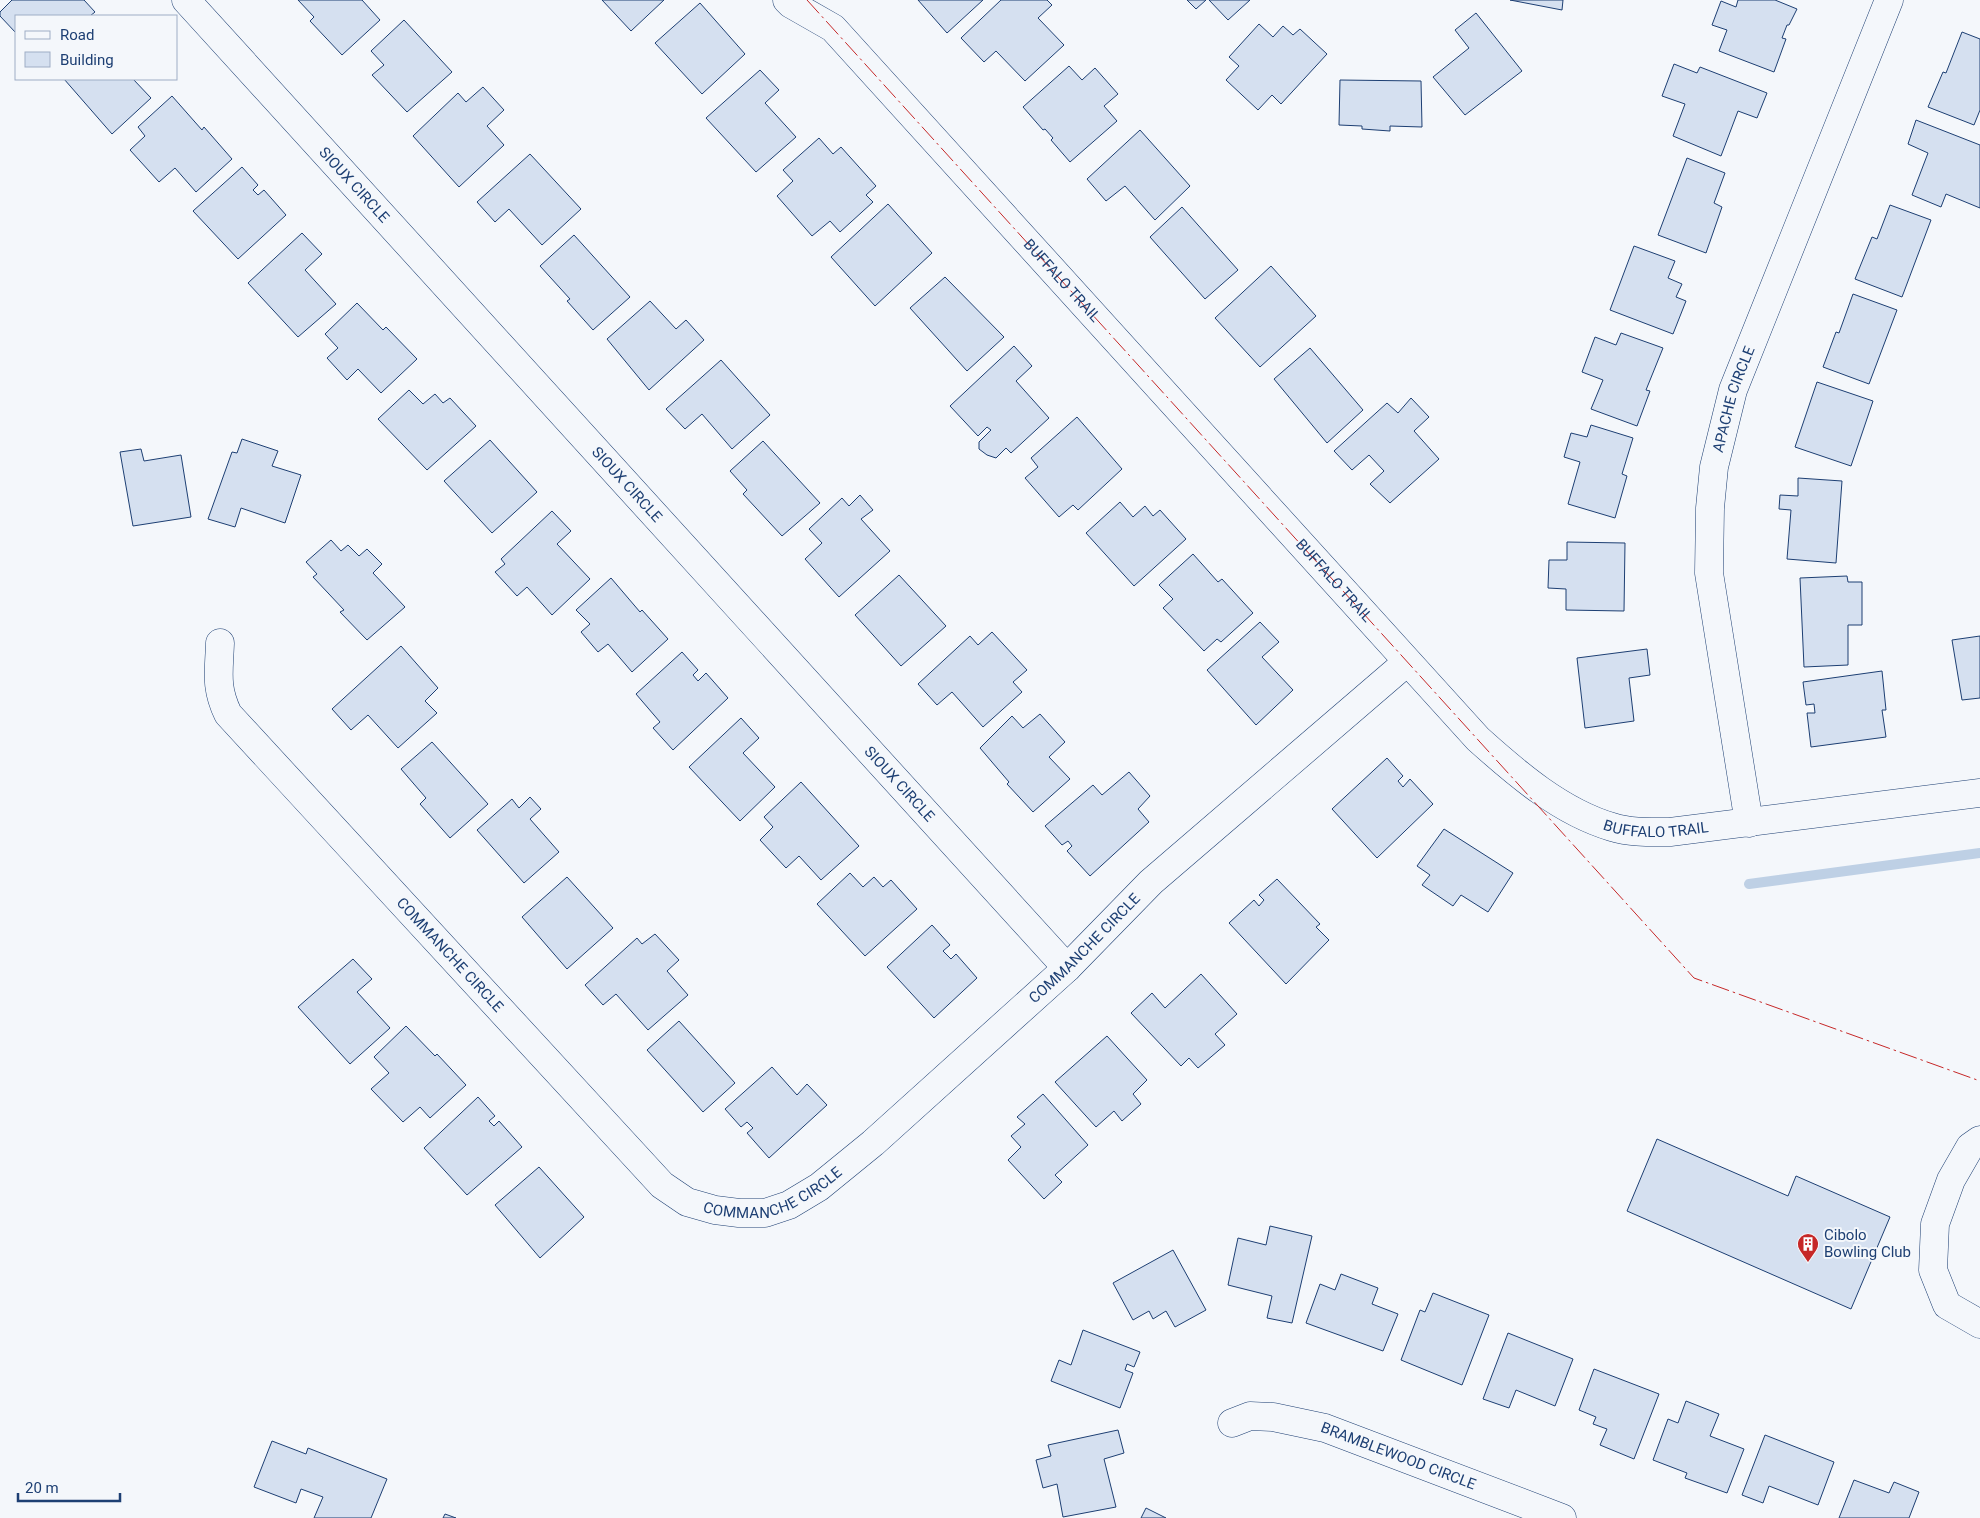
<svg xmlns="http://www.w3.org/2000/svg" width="1980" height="1518" font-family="Roboto,sans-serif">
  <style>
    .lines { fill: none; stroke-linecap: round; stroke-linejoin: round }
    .stream { stroke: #bed0e5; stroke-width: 10 }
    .building { fill: #d5e0f0; stroke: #1d3f73 }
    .minor-casing { stroke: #1d3f73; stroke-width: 29 }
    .minor { stroke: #f4f7fb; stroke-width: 28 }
    .power { stroke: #c62828; stroke-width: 1; stroke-dasharray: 18 4 2.5 4; stroke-linecap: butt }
    .labels { text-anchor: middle; stroke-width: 4; stroke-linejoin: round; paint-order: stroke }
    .street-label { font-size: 15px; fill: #1d3f73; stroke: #f4f7fb }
    .poi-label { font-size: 15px; fill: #1d3f73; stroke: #f4f7fb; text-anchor: start }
  </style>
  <rect width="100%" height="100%" fill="#f4f7fb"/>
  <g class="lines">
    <!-- stream -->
    <path class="stream" d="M1749,884l231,-31"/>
  </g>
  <!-- building -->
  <path class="building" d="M12,0h72l11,12 -5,4h-74v17l-16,-17v-4z
    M298,0h64l18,20 -38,35 -32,-34 4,-4z
    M602,0h62l-33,31z
    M918,0h65l-36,33z
    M1001,0h46l5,5 -14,13 26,27 -39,36 -29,-30 -12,11 -23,-24z
    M1187,0h19l-10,9z
    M1209,0h41l-22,20z
    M1510,0h53l-1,10z
    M1738,0h37l22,9 -8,16h-2l-5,13 4,1 -12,33 -55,-21 8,-21 -15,-5 9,-24 15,6z
    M700,3l45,51 -43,40 -47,-51z
    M1476,13l46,58 -57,44 -32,-38 36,-29 -14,-18z
    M404,20l48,52 -45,40 -35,-37 12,-10 -13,-14z
    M1259,24l14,13 10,-11 10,9 7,-6 27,25 -46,50 -9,-9 -14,15 -32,-30 13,-14 -10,-9z
    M1962,32l18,7v71l-6,15 -46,-18 15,-35 3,1z
    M1674,64l23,9 3,-6 67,26 -10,25 -19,-7 -17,45 -48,-20 12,-32 -23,-8z
    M1069,66l13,14 13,-12 23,26 -14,12 13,15 -47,41 -19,-22 2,-2 -8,-9 -2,1 -20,-23z
    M760,70l19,20 -14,13 31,34 -40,35 -50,-54z
    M64,79h69l18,19 -39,36z
    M1340,80l81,1 1,46 -32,-1v5l-28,-2v-3l-23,-1z
    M483,87l21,23 -17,16 17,19 -45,42 -46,-51 45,-43 8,9z
    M172,96l30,34 2,-3 28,32 -36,33 -21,-24 -16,14 -29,-32 15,-14 -7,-9z
    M1916,120l64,25v63l-34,-14 -5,13 -29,-12 16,-42 -20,-9z
    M1140,130l50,56 -35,34 -30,-34 -19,15 -19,-22z
    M819,138l14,16 8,-7 35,39 -10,9 7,7 -33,30 -10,-11 -18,15 -35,-40 16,-15 -10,-11z
    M530,154l51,55 -39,36 -33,-36 -14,13 -18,-20z
    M1687,158l38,15 -11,30 8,4 -16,46 -48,-18z
    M242,167l16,18 -5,5 5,5 6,-5 22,25 -48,44 -45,-48z
    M888,204l44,49 -57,53 -44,-49z
    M1890,205l41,15 -29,77 -47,-18 17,-42 5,2z
    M1182,207l56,63 -33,29 -55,-62z
    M302,233l20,21 -17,16 31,34 -38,33 -50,-54z
    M574,235l56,62 -37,33 -26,-29 3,-2 -30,-33z
    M1634,246l41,15 -7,17 14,6 -6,13 10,4 -13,33 -63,-24z
    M1271,266l45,50 -56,51 -45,-49z
    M945,277l59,60 -37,34 -57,-63z
    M1853,294l44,16 -28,74 -46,-17 13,-35 3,1z
    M650,301l26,28 10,-9 18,20 -55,50 -42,-51z
    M357,303l26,27 3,-3 31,32 -36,34 -23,-24 -11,11 -20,-22 11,-10 -13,-14z
    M1621,333l42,15 -17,42 4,1 -13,35 -46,-17 12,-29 -21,-8 13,-35 21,8z
    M1014,346l18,20 -16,15 33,37 -38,35 -5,-5 -10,10 -9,-3 -8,-6v-7l12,-12 -4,-3 -9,9 -28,-30z
    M1310,348l53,62 -36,33 -53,-64z
    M721,360l49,55 -38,34 -30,-35 -17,15 -19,-20z
    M1817,382l56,19 -22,65 -56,-19z
    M409,390l14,14 12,-10 8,9 7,-5 26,28 -49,44 -49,-51z
    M1411,398l18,19 -15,14 25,28 -49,44 -20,-19 14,-13 -15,-16 -17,15 -18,-19 53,-48 11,10z
    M1077,417l45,52 -44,41 -5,-5 -14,12 -34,-39 13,-11 -7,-9z
    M1591,425l42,13 -11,36 5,2 -12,42 -47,-14 12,-42 -16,-5 7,-24 16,4z
    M242,439l36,12 -6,15 29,9 -16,48 -44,-15 -6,19 -27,-8 24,-67 5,1z
    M490,440l47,52 -45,41 -48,-52z
    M763,441l57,62 -38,33 -39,-42 4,-4 -17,-19z
    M141,449l3,12 37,-6 10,62 -58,9 -13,-74z
    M1798,478l44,3 -6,82 -49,-4 4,-49 -12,-1 1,-14 18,1z
    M860,495l13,15 -12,9 29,32 -51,46 -34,-38 17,-16 -13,-14 33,-31 7,8z
    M1120,502l13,15 12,-11 8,10 7,-6 26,29 -52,47 -48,-53z
    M552,511l19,20 -14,13 33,35 -38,36 -25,-28 -10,9 -22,-24 10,-8 -4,-5z
    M331,540l10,11 7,-6 11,11 8,-7 15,15 -9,9 32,34 -38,33 -27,-28 4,-2 -31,-33 4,-3 -11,-12z
    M1567,542l58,1 -1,68 -58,-1v-21l-18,-1 1,-28h18z
    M1193,554l25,28 4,-3 31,34 -32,29 -4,-3 -13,12 -41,-43 10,-9 -14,-14z
    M899,575l47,51 -45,40 -46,-51z
    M1847,576l1,6h14v43h-14v40l-44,2 -4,-89z
    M611,578l29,34 2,-2 26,29 -36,33 -24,-28 -10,8 -17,-20 9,-8 -14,-14z
    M1260,622l19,20 -17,15 31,33 -37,35 -49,-55z
    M992,632l35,38 -14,12 9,10 -39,35 -31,-35 -15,13 -19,-21 52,-48 8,9z
    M1980,636v62l-18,2 -10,-60z
    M401,646l37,42 -13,13 12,12 -39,35 -30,-33 -17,15 -19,-21z
    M1647,649l3,26 -21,3 5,43 -49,7 -8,-70z
    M682,652l16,18 -5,5 5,6 8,-8 22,25 -55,52 -20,-22 7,-6 -24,-28z
    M1882,671l4,39h-4l4,27 -75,10 -4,-34h8l-1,-9 -8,1 -3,-23z
    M1040,714l25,28 -16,15 21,22 -37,33 -26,-28 2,-2 -29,-34 32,-32 11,12z
    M741,718l18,20 -16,15 32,34 -35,34 -51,-54z
    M432,742l56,62 -38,34 -30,-34 6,-6 -25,-29z
    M1387,758l16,18 -5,5 5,6 7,-8 23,25 -56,54 -45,-49z
    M1129,772l21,24 -12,13 11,13 -59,54 -23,-25 5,-5 -4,-5 -6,4 -17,-19 48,-41 9,10z
    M801,782l58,64 -38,34 -22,-24 -13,12 -26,-28 13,-13 -9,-10z
    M530,797l11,12 -11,10 29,33 -35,31 -47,-53 35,-31 7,9z
    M1444,829l69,44 -25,39 -27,-17 -8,11 -31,-21 8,-10 -13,-9z
    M850,873l13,14 11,-10 9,10 8,-7 26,29 -52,47 -48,-52z
    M567,877l46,51 -46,41 -45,-52z
    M1277,879l43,45 -4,3 13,13 -43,44 -57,-61 25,-23 5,6 5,-6 -5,-5z
    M932,925l18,20 -7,6 8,8 5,-5 21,24 -43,40 -47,-51z
    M655,934l24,26 -12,11 21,24 -40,35 -32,-36 -13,11 -18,-20 52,-47 5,6z
    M353,959l19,20 -15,13 33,36 -40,36 -52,-57z
    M1201,974l36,40 -22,20 10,11 -27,23 -9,-10 -8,8 -50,-53 21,-20 13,15z
    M679,1021l56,62 -32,29 -56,-62z
    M406,1026l29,30 2,-2 29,31 -36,33 -10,-11 -17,15 -32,-33 18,-16 -15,-16z
    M1107,1036l40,44 -14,14 8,10 -19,17 -8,-10 -18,16 -41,-45z
    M772,1067l25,28 10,-11 20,21 -58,53 -22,-25 6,-5 -6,-6 -6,5 -16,-18z
    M1043,1094l45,51 -33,30 7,7 -18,17 -36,-39 13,-13 -10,-11 14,-12 -8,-7z
    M478,1097l17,19 -6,5 5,5 5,-5 23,26 -55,48 -43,-47z
    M1657,1139l131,57 8,-20 94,41 -39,92 -224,-98z
    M539,1167l45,50 -44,41 -45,-53z
    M1270,1226l42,10 -20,87 -25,-5 5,-22 -44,-11 10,-47 28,7z
    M1173,1250l33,60 -31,17 -9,-16 -13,8 -4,-8 -16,9 -20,-37z
    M1341,1274l37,14 -6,16 26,10 -15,37 -77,-28 14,-39 15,6z
    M1433,1293l56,22 -27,70 -61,-25 19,-50 5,2z
    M1083,1330l57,22 -6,15 -7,-3 -2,6 8,3 -13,35 -69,-27 8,-21 12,5z
    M1508,1333l65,26 -18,47 -39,-16 -7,18 -26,-9z
    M1594,1369l65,25 -25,65 -34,-14 7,-16 -14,-5 3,-7 -17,-7z
    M1686,1401l33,13 -9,22 34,13 -17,44 -42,-15 2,-5 -34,-13 15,-41 10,4z
    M1118,1430l6,23 -20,6 12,48 -53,10 -6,-33 -14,4 -7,-28 15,-4 -3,-11z
    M1765,1435l69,27 -16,43 -49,-19 -6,17 -21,-8z
    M272,1441l34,13 2,-6 79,31 -16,39h-57l9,-21 -22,-8 -5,14 -42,-16z
    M1854,1480l35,13 5,-11 25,10 -10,26h-70z
    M1146,1508l20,10h-25z
    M445,1514l11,4h-13z"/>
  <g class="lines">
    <!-- minor casing -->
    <g class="minor-casing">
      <g id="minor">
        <path id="s1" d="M186,0l881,968"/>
        <path id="s2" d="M787,0l4,4 42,24 645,711c39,35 83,73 134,88 19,6 39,5 58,5l310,-39"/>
        <path id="s3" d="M220,643c-1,29 -5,44 8,71l434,471 25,17 28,8 24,3h26l24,-8 30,-18 54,-44 194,-175 84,-86 256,-220"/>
        <path id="s4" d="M1749,823l-40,-250 1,-65 4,-41 19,-77 156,-390"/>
        <path d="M1980,1140l-10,7 -19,33 -16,44 -2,46 14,35 33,19"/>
        <path id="s5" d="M1232,1423l18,-7 23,1 52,11 237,90"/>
      </g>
    </g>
    <!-- minor -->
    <use href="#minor" class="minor"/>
    <!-- power -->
    <path class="power" d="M807,0l887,978 286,103"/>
  </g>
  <!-- icons -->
  <defs>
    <g id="building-pin" transform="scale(1.125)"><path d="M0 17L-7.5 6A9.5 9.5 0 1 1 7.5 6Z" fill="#c62828" stroke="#f4f7fb"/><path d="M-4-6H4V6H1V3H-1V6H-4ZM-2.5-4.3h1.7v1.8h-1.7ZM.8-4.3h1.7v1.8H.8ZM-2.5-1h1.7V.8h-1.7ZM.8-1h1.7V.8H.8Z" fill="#fff"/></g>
  </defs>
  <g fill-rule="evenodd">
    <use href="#building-pin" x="1808" y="1244"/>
  </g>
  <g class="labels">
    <!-- street labels -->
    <g class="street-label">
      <text dy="5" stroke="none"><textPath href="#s1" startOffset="250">SIOUX CIRCLE</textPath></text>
      <text dy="5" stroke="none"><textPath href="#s2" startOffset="395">BUFFALO TRAIL</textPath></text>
      <text dy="5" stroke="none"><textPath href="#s4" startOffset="430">APACHE CIRCLE</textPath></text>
      <text dy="5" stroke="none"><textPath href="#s1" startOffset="655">SIOUX CIRCLE</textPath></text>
      <text dy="5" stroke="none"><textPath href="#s2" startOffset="800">BUFFALO TRAIL</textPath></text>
      <text dy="5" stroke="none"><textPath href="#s1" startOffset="1060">SIOUX CIRCLE</textPath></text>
      <text dy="5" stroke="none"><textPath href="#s2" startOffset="1220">BUFFALO TRAIL</textPath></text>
      <text dy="5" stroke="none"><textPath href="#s3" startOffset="1240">COMMANCHE CIRCLE</textPath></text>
      <text dy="5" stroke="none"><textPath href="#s3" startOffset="400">COMMANCHE CIRCLE</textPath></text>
      <text dy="5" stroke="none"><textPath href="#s3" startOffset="835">COMMANCHE CIRCLE</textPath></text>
      <text dy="5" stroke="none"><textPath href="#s5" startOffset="174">BRAMBLEWOOD CIRCLE</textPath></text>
    </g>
    <!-- poi labels -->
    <g class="poi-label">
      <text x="1824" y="1240">Cibolo<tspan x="1824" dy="17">Bowling Club</tspan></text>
    </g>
  </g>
  <!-- legend -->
  <rect x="15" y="15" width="162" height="65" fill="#f4f7fb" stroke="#9eadc5"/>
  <rect x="25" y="31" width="25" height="8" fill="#f4f7fb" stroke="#9eadc5"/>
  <text x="60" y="40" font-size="15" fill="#1d3f73">Road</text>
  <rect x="25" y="52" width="25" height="15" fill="#d5e0f0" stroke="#9eadc5"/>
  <text x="60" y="65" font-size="15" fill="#1d3f73">Building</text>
  <!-- scale -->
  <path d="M18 1493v8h102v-8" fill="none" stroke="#1d3f73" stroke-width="2.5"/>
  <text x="25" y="1493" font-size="15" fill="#1d3f73" stroke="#f4f7fb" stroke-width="4" paint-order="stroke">20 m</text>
</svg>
